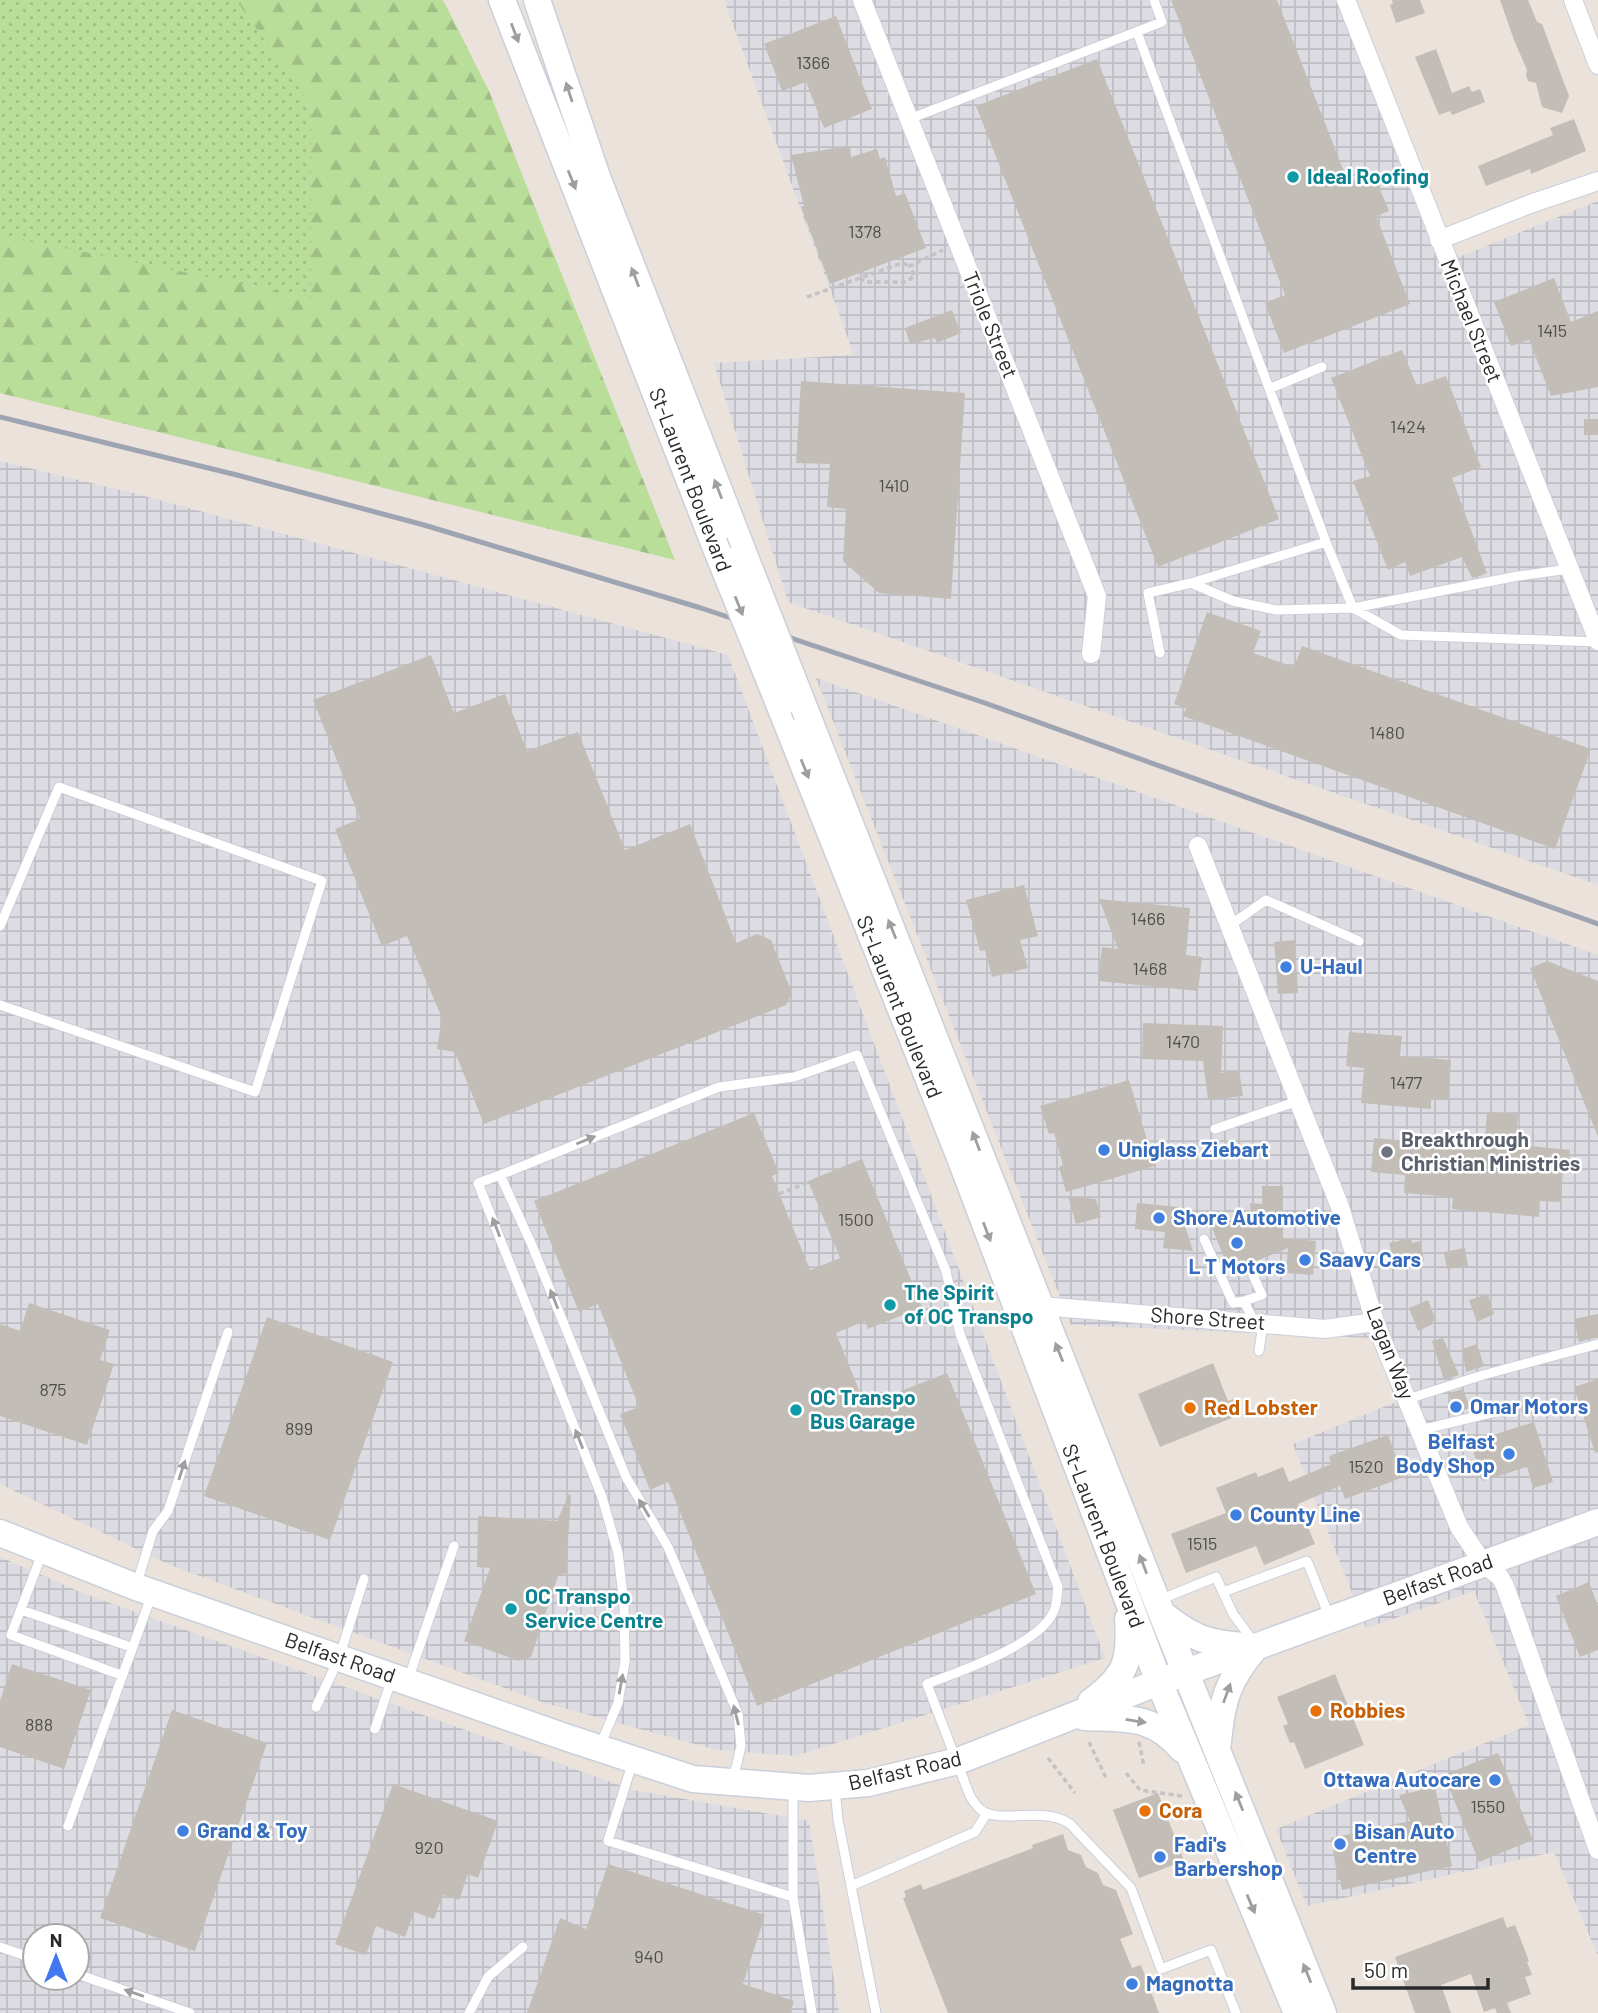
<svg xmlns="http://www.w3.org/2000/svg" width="1598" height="2013" font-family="Barlow,sans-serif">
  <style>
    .industrial { fill: url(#industrial-grid); fill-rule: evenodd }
    .grass { fill: url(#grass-dots) }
    .forest { fill: url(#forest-firs) }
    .building { fill: #c3bdb7 }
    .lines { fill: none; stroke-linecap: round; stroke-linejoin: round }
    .lane-casing { stroke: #cacfda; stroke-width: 11 }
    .street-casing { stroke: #cacfda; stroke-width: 20 }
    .secondary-casing { stroke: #cacfda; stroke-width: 29 }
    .path { stroke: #c3c3c3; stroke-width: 3.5; stroke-dasharray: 5 3.5; stroke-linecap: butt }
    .lane { stroke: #fff; stroke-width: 9 }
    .street { stroke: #fff; stroke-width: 18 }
    .secondary { stroke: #fff; stroke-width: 26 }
    .rail { stroke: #9ea4b2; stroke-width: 5 }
    .secondary-bridge-casing { stroke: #cacfda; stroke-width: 29; stroke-linecap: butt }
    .secondary-bridge { stroke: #fff; stroke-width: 26 }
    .oneway { fill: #9f9f9f }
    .culture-dot { fill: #0f9aa8; stroke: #fff; stroke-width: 2.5 }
    .shop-dot { fill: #3f7fe0; stroke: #fff; stroke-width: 2.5 }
    .worship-dot { fill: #6b7280; stroke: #fff; stroke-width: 2.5 }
    .food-dot { fill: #e8710a; stroke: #fff; stroke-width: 2.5 }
    .labels { text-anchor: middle; stroke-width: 5; stroke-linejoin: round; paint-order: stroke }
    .number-label { font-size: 18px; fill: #504e4c }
    .culture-label { font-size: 21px; font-weight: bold; fill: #0d838f; stroke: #fff; text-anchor: start }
    .street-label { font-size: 21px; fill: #292929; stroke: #fff }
    .shop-label { font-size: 21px; font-weight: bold; fill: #366cbe; stroke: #fff; text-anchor: start }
    .worship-label { font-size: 21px; font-weight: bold; fill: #5b616d; stroke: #fff; text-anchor: start }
    .food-label { font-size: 21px; font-weight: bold; fill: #c56008; stroke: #fff; text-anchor: start }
  </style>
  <defs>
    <pattern id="industrial-grid" width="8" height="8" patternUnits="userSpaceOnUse" patternTransform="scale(1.75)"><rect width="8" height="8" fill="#dddce3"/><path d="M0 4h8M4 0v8" fill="none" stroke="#bebdc3"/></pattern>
    <pattern id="grass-dots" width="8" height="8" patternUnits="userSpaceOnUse" patternTransform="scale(1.75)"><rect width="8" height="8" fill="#b9de9a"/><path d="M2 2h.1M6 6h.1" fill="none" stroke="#9fbe85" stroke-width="1.8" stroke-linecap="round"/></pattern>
    <pattern id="forest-firs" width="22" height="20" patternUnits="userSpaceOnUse" patternTransform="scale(1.75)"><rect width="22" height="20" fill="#b9de9a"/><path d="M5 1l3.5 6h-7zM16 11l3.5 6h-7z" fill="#9fbe85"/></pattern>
  </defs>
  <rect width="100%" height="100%" fill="#eae2db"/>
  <!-- industrial -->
  <path class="industrial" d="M724,0h612l103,265 159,-64v684l-810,-283 -74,-239 140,-8z
    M0,461l137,33 591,161 377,1003 -310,98 -78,-6 -172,-47 -375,-138 -170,-81z
    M816,678l782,277v1001l-44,-104 -247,54 -31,-77 253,-104 -55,-134 -108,37 -73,-184 103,-42 -23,-64 -302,-13z
    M0,1557l85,37 548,196 176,31 30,192h-839zM35,1936h42v42h-42z"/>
  <!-- grass -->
  <path class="grass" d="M0,0h429l131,375 -560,-6z"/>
  <!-- forest -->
  <path class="forest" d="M236,0h207l46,91 186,469 -675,-167v-158l311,63v-193z"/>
  <!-- building -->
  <path class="building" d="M1171,0h106l71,182 25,-10 16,39 -13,5 34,88 -126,49 -19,-50 20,-8z
    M1392,0h28l5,13 -29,10 -6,-18 3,-1z
    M1500,0h28l9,22 5,2 27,72 -7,17 -20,-6 -6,-24 -8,-2 -2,-6 1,-5 -13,-30z
    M836,16l36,93 -48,19 -18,-46 -24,9 -18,-47z
    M1436,49l16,44 17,-7 3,6 8,-3 5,13 -33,13 -2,-4 -11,4 -24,-58z
    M1097,59l182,460 -121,48 -182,-461z
    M1574,119l12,32 -55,23 -1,-5 -44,17 -8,-20 75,-31 -3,-7z
    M850,146l1,11 26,-8 3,10 5,-2 11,39 9,-3 21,55 -96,36 -29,-77 3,-1 -13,-51z
    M1554,278l17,44 27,-11v76l-47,9 -22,-56 -18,6 -17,-44z
    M952,310l9,23 -24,10 -2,-5 -25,6 -5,-16z
    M1402,350l15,36 29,-10 35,91 -29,11 35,95 -7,3 -8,2 -10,-21 -52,19 -5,-14 -17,8 -35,-89 17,-5 -39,-98z
    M801,381l164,12 -14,206 -72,-6 -36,-32 3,-52 -19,-2 3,-43 -34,-1z
    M1584,419h14v16h-14z
    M1207,612l54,19 -8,22 41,14 8,-21 289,103 -36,100 -372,-133 3,-8 -12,-4z
    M431,655l23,58 51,-19 22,57 51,-19 47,118 65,-26 46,119 21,-9 14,6 21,53 -6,12 -302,119 -29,-72 -18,-3 5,-31 -35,-82 -25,10 -47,-117 25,-10 -47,-119z
    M1024,885l14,51 -18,4 8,28 -36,9 -7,-27 -5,1 -14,-51z
    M1099,899l91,9 -4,47 16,2 -4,34 -100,-10 4,-34 16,2z
    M1295,940l3,53 -20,1 -4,-52z
    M1547,961l51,20v156l-68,-169z
    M1143,1023l80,3 -2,47 18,-3 4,26 -35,4 -5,-39 -61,-2z
    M1349,1032l53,4 -2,20 51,4 -3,39 -17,-1v11l-70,-6 3,-35 -18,-2z
    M1129,1080l26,86 -89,26 -7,-25 4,-2 -9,-32 -5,1 -9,-28z
    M1487,1112l31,2 -2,28 14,1v3l40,4 -2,20 -5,-1 -2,33 -21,-1 -1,16 -87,-8 1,-12 -49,-4 1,-18 -34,-3 3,-34 72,6v-8l39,3z
    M754,1113l25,60 -7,3 38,94 30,-12 -32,-77 54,-22 60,148 -54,22 -3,-8 -29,12 29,72 82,-32 89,221 -279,112 -89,-224 -18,8 -30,-76 19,-7 -41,-103 -19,8 -45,-111z
    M1262,1186h21v52l33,3 -3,34 -27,-2 2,-25 -58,24 -18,-44 39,-16 -1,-9 12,1z
    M1068,1196l28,3 5,18 -25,7z
    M1137,1203l42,4 14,44 -30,-3 2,-16 -30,-3z
    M1411,1238l1,5 8,-2 4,20 -29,6 -6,-24z
    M1465,1248l3,18 -21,3 -3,-17z
    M1488,1294l6,20 -17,8 -8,-22z
    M1428,1300l8,21h-4l1,3 -15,7 -9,-23z
    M29,1303l81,27 -10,30 14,4 -27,81 -87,-29v-92l20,7z
    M1598,1314v23l-19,5 -5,-23z
    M267,1317l126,45 -63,178 -126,-44z
    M1443,1338l16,37 -15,5 -12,-39z
    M1477,1344l7,22 -18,6 -4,-23z
    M1213,1363l15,38 5,-2 6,16 -79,32 -22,-53z
    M1598,1379v73l-3,1 -21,-66z
    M1463,1389l7,19 -15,5 -6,-20z
    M1536,1397l4,15 -17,5 -4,-15z
    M1534,1422l19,60 -20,6 -6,-21 -45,14 -10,-34 22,-7 -1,-5z
    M1388,1435l16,42 -59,22 -5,-13 -42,18 17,40 -51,21 -8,-19 -70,27 -15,-39 55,-21 -10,-25 40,-16 2,5 25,-10 6,15 42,-18 -2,-8z
    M569,1494l2,1 -5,78 -8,3 -27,81 -12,4 -55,-20 26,-73 -13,-1 1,-51 79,5z
    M1589,1582l9,24v44l-18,7 -24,-61z
    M12,1664l79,26 -27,79 -64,-22v-46z
    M1335,1674l29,71 -59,24 -11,-27 -4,1 -7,-17 5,-2 -11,-27z
    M172,1710l95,33 -72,208 -95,-33z
    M1498,1753l35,87 -54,22 -35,-87z
    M393,1784l105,37 -20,57 -10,-4 -9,26 -16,-5 -9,24 -20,-7 -9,25 -29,-11 -10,29 -31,-11z
    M1435,1787l17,79 -110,24 -2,-10h-2l-7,-42 79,-17 -11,-26z
    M1158,1793l26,68 -45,17 -26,-68z
    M1063,1834l5,16 13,5 5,12 12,6 5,12 13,5 17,44 -13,5 12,29 9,-3 18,48h-211l-45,-115 3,-1 -2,-6 17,-7 2,6 110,-42 -1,-3z
    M608,1864l157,51 -22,69 51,17 -4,12h-263l33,-95 26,11z
    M1503,1917l4,11 8,-3 14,36 -2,1 5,13 -7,2 6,17 -24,9 4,10h-14l-2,-5 -11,4 -13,-38 -30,11 10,28h-36l-20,-56z"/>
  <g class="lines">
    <!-- lane casing -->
    <g class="lane-casing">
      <path id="lane" d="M1137,32l189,510 27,66 48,27 197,7
        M909,119l253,-97 -8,-22
        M1271,388l51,-21
        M1326,542l-135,41 42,18 43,9 77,-2 165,-32 51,-7
        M1160,653l-12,-60 43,-10
        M0,926l59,-139 263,94 -67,211 -255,-87
        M1229,926l37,-26 93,41
        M1215,1129l83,-28
        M500,1175l-22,8 124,314 16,56 6,51 1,57 -7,42 -18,43
        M1204,1239l29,64 11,-2 10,21
        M1244,1301l18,-6 -10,-22
        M1259,1351l4,-27
        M1408,1399l75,-24 115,-31
        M1420,1430l92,-22
        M43,1551l-32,84 110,40
        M137,1583l16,-52 15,-20 60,-179
        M1223,1592l84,-31 22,55
        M1159,1600l57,-23 17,37 21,28
        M21,1610l110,37
        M408,1680l46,-134
        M316,1707l23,-49 25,-79
        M375,1729l17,-51
        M633,1761l-25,80 185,56v-107
        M733,1780l8,-34 -3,-32 -70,-167 -42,-70 -95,-234 -31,-68 219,-88 75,-10 63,-22 89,216 14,63 98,253c-1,6 -1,15 -3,21 -11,36 -95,63 -128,76l43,112c4,6 7,12 14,16 22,11 60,-6 86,12l61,64 30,81 50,-19 25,63
        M835,1788l3,32 38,193
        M68,1826l84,-232
        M851,1886l124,-54 12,-19
        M793,1897l19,116
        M0,1947l35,12
        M77,1974l113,39
        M469,2013l19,-36 35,-30"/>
    </g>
    <!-- street casing -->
    <g class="street-casing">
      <path id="street" d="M862,0l235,596 -6,58
        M1346,0l252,641
        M1573,0l25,65
        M1439,240l91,-36 68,-23
        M1198,846l142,361 35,115 84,205 24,36 17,14 5,9 93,264
        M1041,1306l284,23 50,-7"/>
    </g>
    <!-- secondary casing -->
    <g class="secondary-casing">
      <path id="secondary" d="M502,0l212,543
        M537,0l60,177 146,375
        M780,706l179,449 200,527 138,331
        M807,715l355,899 161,399
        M0,1533l136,54 429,150 128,42 116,9 59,-5 90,-22 201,-79 439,-160
        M1162,1614c32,25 46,30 86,32
        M1091,1702c35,-26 40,-40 37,-83
        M1084,1717c42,2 68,-3 98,32
        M1218,1742c4,-42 10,-63 38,-95"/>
    </g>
    <!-- path -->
    <path class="path" d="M914,275l-4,-9 33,-16
      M860,278l5,4h42l11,-10
      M807,297l95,-34 8,3
      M779,1194l30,-12
      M1089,1742l18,38
      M1139,1742l5,24
      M1048,1758l27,35
      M1126,1773l14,17 42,6"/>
    <!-- lane -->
    <use href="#lane" class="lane"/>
    <!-- street -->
    <use href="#street" class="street"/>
    <!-- secondary -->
    <use href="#secondary" class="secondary"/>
    <!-- rail -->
    <path class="rail" d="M0,417l237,58 187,50 277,83 284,95 613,221"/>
    <!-- secondary-bridge casing -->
    <g class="secondary-bridge-casing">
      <path id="secondary-bridge" d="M714,543l66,163
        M743,552l64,163"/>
    </g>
    <!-- secondary-bridge -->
    <use href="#secondary-bridge" class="secondary-bridge"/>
  </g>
  <!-- one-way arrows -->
  <defs><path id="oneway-solid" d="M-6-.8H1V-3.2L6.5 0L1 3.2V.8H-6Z" transform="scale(1.75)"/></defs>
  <g class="oneway">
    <use href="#oneway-solid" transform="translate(515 33) rotate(69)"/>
    <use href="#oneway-solid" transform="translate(569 92) rotate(-108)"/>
    <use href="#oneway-solid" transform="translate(572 180) rotate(68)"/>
    <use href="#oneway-solid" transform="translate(635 277) rotate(-111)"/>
    <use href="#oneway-solid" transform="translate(718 489) rotate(-111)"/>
    <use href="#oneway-solid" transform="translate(739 606) rotate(68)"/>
    <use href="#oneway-solid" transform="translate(805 769) rotate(68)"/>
    <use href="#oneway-solid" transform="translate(892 929) rotate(-112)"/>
    <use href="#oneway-solid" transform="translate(586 1140) rotate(-22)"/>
    <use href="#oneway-solid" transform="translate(976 1141) rotate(-111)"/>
    <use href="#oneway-solid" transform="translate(496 1227) rotate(-111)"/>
    <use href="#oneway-solid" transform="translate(987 1232) rotate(69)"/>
    <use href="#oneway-solid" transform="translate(554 1299) rotate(-112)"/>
    <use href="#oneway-solid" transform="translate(1059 1352) rotate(-112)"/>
    <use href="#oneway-solid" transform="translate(579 1439) rotate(-111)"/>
    <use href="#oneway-solid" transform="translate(182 1470) rotate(-72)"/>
    <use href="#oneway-solid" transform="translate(644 1508) rotate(-121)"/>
    <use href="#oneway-solid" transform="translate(1143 1564) rotate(-111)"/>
    <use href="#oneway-solid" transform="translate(621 1684) rotate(-80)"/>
    <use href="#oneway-solid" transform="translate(1227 1693) rotate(-70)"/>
    <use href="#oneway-solid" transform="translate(736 1715) rotate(-104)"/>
    <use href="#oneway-solid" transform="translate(1136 1721) rotate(9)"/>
    <use href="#oneway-solid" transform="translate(1239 1801) rotate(-112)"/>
    <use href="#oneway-solid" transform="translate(1251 1904) rotate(67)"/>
    <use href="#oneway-solid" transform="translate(1307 1973) rotate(-112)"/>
    <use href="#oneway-solid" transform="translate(134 1993) rotate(-161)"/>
  </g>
  <!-- markers -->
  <g class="culture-dot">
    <circle cx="1293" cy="177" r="7"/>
    <circle cx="890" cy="1305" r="7"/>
    <circle cx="796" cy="1410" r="7"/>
    <circle cx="511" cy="1609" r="7"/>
  </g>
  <g class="shop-dot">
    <circle cx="1286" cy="967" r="7"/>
    <circle cx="1104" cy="1150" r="7"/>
    <circle cx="1159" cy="1218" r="7"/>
    <circle cx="1237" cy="1243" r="7"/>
    <circle cx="1305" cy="1260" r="7"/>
    <circle cx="1456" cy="1407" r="7"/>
    <circle cx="1509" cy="1454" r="7"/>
    <circle cx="1236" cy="1515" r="7"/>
    <circle cx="1495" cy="1780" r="7"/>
    <circle cx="183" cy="1831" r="7"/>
    <circle cx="1340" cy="1844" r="7"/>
    <circle cx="1160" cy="1857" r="7"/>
    <circle cx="1132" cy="1984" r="7"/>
  </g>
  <circle class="worship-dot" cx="1387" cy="1152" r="7"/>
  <g class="food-dot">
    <circle cx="1190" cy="1408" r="7"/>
    <circle cx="1316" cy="1711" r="7"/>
    <circle cx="1145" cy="1811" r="7"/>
  </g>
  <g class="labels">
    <!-- number labels -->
    <g class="number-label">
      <text x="813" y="69">1366</text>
      <text x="865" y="238">1378</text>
      <text x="1552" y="337">1415</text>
      <text x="1408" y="433">1424</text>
      <text x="894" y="492">1410</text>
      <text x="1387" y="739">1480</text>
      <text x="1148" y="925">1466</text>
      <text x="1150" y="975">1468</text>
      <text x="1183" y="1048">1470</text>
      <text x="1406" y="1089">1477</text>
      <text x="856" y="1226">1500</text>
      <text x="53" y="1396">875</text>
      <text x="299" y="1435">899</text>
      <text x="1366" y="1473">1520</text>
      <text x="1202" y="1550">1515</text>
      <text x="39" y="1731">888</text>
      <text x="1488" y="1813">1550</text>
      <text x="429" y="1854">920</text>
      <text x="649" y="1963">940</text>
    </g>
    <!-- culture labels -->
    <g class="culture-label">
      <text x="1307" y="184">Ideal Roofing</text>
      <text x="904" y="1300">The Spirit<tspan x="904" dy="24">of OC Transpo</tspan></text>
      <text x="810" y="1405">OC Transpo<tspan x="810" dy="24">Bus Garage</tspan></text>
      <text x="525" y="1604">OC Transpo<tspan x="525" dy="24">Service Centre</tspan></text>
    </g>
    <!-- street labels -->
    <g class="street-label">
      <text transform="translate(1471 321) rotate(68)" y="7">Michael Street</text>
      <text transform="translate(990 325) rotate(68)" y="7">Triole Street</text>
      <text transform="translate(690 480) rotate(69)" y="7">St-Laurent Boulevard</text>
      <text transform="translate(899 1007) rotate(68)" y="7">St-Laurent Boulevard</text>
      <text transform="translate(1208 1319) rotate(4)" y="7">Shore Street</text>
      <text transform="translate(1390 1353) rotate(69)" y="7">Lagan Way</text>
      <text transform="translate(1103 1536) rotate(69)" y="7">St-Laurent Boulevard</text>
      <text transform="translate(1438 1580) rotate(-20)" y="7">Belfast Road</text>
      <text transform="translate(340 1658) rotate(19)" y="7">Belfast Road</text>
      <text transform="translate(905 1771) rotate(-13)" y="7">Belfast Road</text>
    </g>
    <!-- shop labels -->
    <g class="shop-label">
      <text x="1300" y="974">U-Haul</text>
      <text x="1118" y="1157">Uniglass Ziebart</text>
      <text x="1173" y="1225">Shore Automotive</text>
      <text x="1319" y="1267">Saavy Cars</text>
      <text x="1237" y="1274" text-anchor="middle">L T Motors</text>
      <text x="1470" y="1414">Omar Motors</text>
      <text x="1495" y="1449" text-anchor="end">Belfast<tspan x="1495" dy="24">Body Shop</tspan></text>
      <text x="1250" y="1522">County Line</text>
      <text x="1481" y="1787" text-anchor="end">Ottawa Autocare</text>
      <text x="197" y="1838">Grand &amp; Toy</text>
      <text x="1354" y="1839">Bisan Auto<tspan x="1354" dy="24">Centre</tspan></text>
      <text x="1174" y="1852">Fadi's<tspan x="1174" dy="24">Barbershop</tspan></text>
      <text x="1146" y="1991">Magnotta</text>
    </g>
    <!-- worship labels -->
    <g class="worship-label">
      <text x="1401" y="1147">Breakthrough<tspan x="1401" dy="24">Christian Ministries</tspan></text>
    </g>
    <!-- food labels -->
    <g class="food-label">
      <text x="1204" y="1415">Red Lobster</text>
      <text x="1330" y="1718">Robbies</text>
      <text x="1159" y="1818">Cora</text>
    </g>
  </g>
  <!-- north arrow -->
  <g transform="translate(56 1957)"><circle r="33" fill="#ffffff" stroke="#a9a9a9" stroke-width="2"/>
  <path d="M0-5L12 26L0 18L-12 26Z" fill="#4377f0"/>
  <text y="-10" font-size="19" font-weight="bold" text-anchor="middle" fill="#292929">N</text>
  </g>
  <!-- scale -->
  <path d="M1353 1978v10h135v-10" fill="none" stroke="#292929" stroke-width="3.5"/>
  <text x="1364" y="1978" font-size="21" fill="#292929" stroke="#ffffff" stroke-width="5" paint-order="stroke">50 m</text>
</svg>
